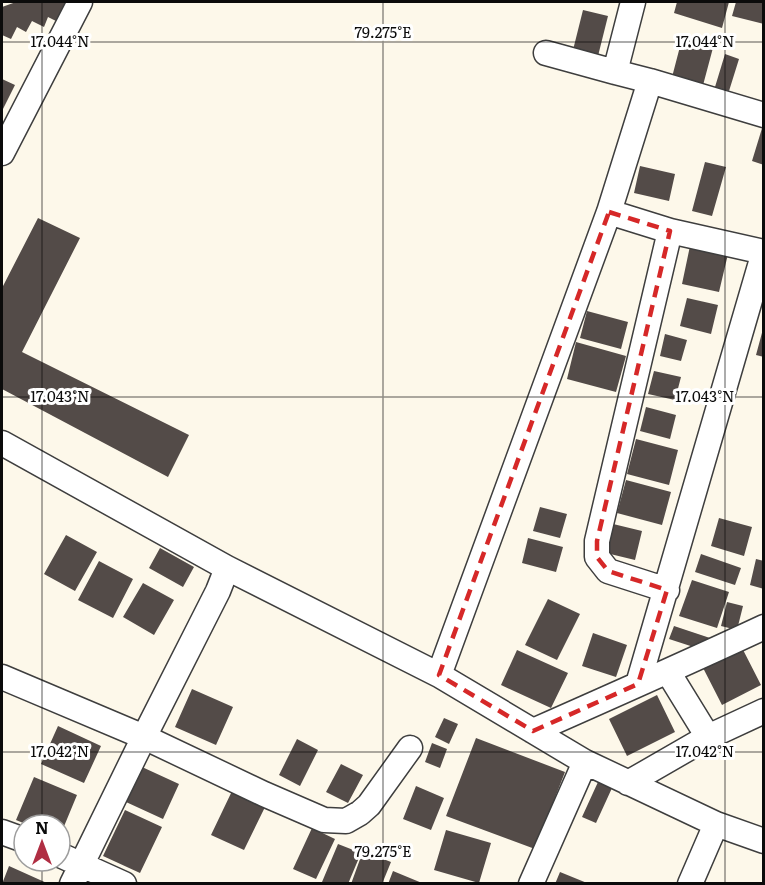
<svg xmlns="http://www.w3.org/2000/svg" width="765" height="885" font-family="Literata,serif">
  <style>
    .building { fill: #534b48 }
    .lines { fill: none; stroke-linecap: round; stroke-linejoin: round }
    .minor-casing { stroke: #3e3e3e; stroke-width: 27 }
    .minor { stroke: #fff; stroke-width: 24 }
    .marked { fill: none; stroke: #d62828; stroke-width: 4.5; stroke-dasharray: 12 8; stroke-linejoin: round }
    .ticks { fill: none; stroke: #0b0b0b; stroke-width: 1.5; stroke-opacity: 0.45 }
    .ticks-label { font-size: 15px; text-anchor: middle; fill: #0b0b0b; stroke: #fff; stroke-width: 6; stroke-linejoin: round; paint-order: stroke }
  </style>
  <rect width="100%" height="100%" fill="#fdf8ea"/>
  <!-- building -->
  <path class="building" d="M16,2h51l-9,20 -10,-5 -4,10 -12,-6 -6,11 -9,-5 -6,12 -9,-4v-28z
    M677,2h52l-7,26 -48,-15z
    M736,2h28v22l-32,-8z
    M583,10l25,6 -11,44 -25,-6z
    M683,35l31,9 -12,45 -31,-8z
    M725,54l14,5 -10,32 -14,-4z
    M2,79l13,6 -13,26z
    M763,125h1v40l-12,-4z
    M705,162l21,5 -14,49 -20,-5z
    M640,166l35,8 -6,27 -35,-8z
    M38,218l42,20 -58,114 167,83 -21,42 -166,-88v-101z
    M690,246l38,8 -9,38 -37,-8z
    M687,298l31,7 -7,29 -31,-8z
    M587,311l41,11 -7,27 -41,-11z
    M763,329h1v28l-8,-2z
    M665,334l22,6 -6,21 -21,-5z
    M576,342l50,14 -10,36 -49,-13z
    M654,371l27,6 -6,23 -27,-6z
    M646,407l30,8 -6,24 -30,-8z
    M636,439l42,11 -9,35 -42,-11z
    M626,480l45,12 -9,33 -45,-12z
    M540,507l27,7 -7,24 -27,-7z
    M719,518l33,9 -8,29 -33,-10z
    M609,523l33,8 -7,29 -33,-8z
    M66,535l31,17 -22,39 -31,-17z
    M528,538l35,9 -7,25 -34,-9z
    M160,548l34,19 -11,20 -34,-19z
    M701,554l40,14 -6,17 -40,-13z
    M756,559l8,2v28l-14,-4z
    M99,561l34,18 -20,39 -35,-18z
    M692,580l37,12 -12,36 -38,-12z
    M143,583l31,17 -20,35 -31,-18z
    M548,599l32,15 -23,46 -32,-15z
    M727,602l16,4 -6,24 -16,-4z
    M674,626l39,13 -4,13 -40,-13z
    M593,633l34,12 -11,32 -34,-11z
    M738,640l23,45 -39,20 -23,-45z
    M517,650l51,23 -17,35 -50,-23z
    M192,689l41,18 -17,38 -41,-18z
    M657,695l18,37 -48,24 -18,-37z
    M444,718l14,6 -9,20 -14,-7z
    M58,726l43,20 -17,37 -43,-19z
    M476,738l89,34 -30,77 -89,-33z
    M297,739l21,11 -18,36 -21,-11z
    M432,743l15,6 -7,19 -15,-6z
    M341,764l22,11 -15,28 -22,-11z
    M142,767l37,17 -16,35 -37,-17z
    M34,777l43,18 -17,41v-11h-32l-12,-5z
    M598,782l14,6 -16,35 -14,-6z
    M416,786l28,12 -13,32 -28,-11z
    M233,789l33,16 -22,45 -33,-15z
    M125,810l37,17 -22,46 -37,-17z
    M312,828l23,11 -19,40 -23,-10z
    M446,830l45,13 -12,40 -45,-13z
    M338,844l23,9 -13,31h-21l-5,-2z
    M363,851l28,11 -9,22h-31z
    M9,866l40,18h-47z
    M393,871l29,12v1h-34z
    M560,872l27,11v1h-32z"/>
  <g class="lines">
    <!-- minor casing -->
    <g class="minor-casing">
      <path id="minor" d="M546,53l69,19
        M650,81l114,34
        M2,153l78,-151
        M609,212l61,19 94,21
        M2,443l225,125 212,107 170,-463 41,-131 -35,-9 18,-70
        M667,590l-59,-19 -11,-14v-16l73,-310
        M668,672l40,65 56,-26
        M439,675l146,87 131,62 48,17
        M2,677l142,60 120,57 60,26 22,1 14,-8 9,-8 41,-57
        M638,684l126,-432
        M533,731c77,-34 154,-68 231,-104
        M628,783l80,-46
        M2,832l22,8
        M60,855l64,29
        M72,884l72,-147 74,-146 9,-23
        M531,884l54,-122
        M690,884l26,-60"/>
    </g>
    <!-- minor -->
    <use href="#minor" class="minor"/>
  </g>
  <!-- marked area -->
  <path class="marked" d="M609,212l61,19 -73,310v16l11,14 59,19 -29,94 -105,47 -94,-56z"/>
  <!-- ticks -->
  <path class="ticks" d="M42,2v823M383,2v882M725,2v882M2,42h762M2,397h762M2,752h762M42,861v23"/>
  <g class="ticks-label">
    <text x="383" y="38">79.275°E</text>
    <text x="60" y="47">17.044°N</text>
    <text x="705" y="47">17.044°N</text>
    <text x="60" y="402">17.043°N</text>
    <text x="705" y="402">17.043°N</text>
    <text x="60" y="757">17.042°N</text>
    <text x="705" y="757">17.042°N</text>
    <text x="383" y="857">79.275°E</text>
  </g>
  <!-- border -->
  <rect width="765" height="885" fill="none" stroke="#0b0b0b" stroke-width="6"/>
  <!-- north arrow -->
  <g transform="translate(42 843)"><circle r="28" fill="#ffffff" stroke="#9d9d9d" stroke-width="1.5"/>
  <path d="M0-4.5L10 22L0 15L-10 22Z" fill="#b02e43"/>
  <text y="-9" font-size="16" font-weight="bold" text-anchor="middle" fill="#0b0b0b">N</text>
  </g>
</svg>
